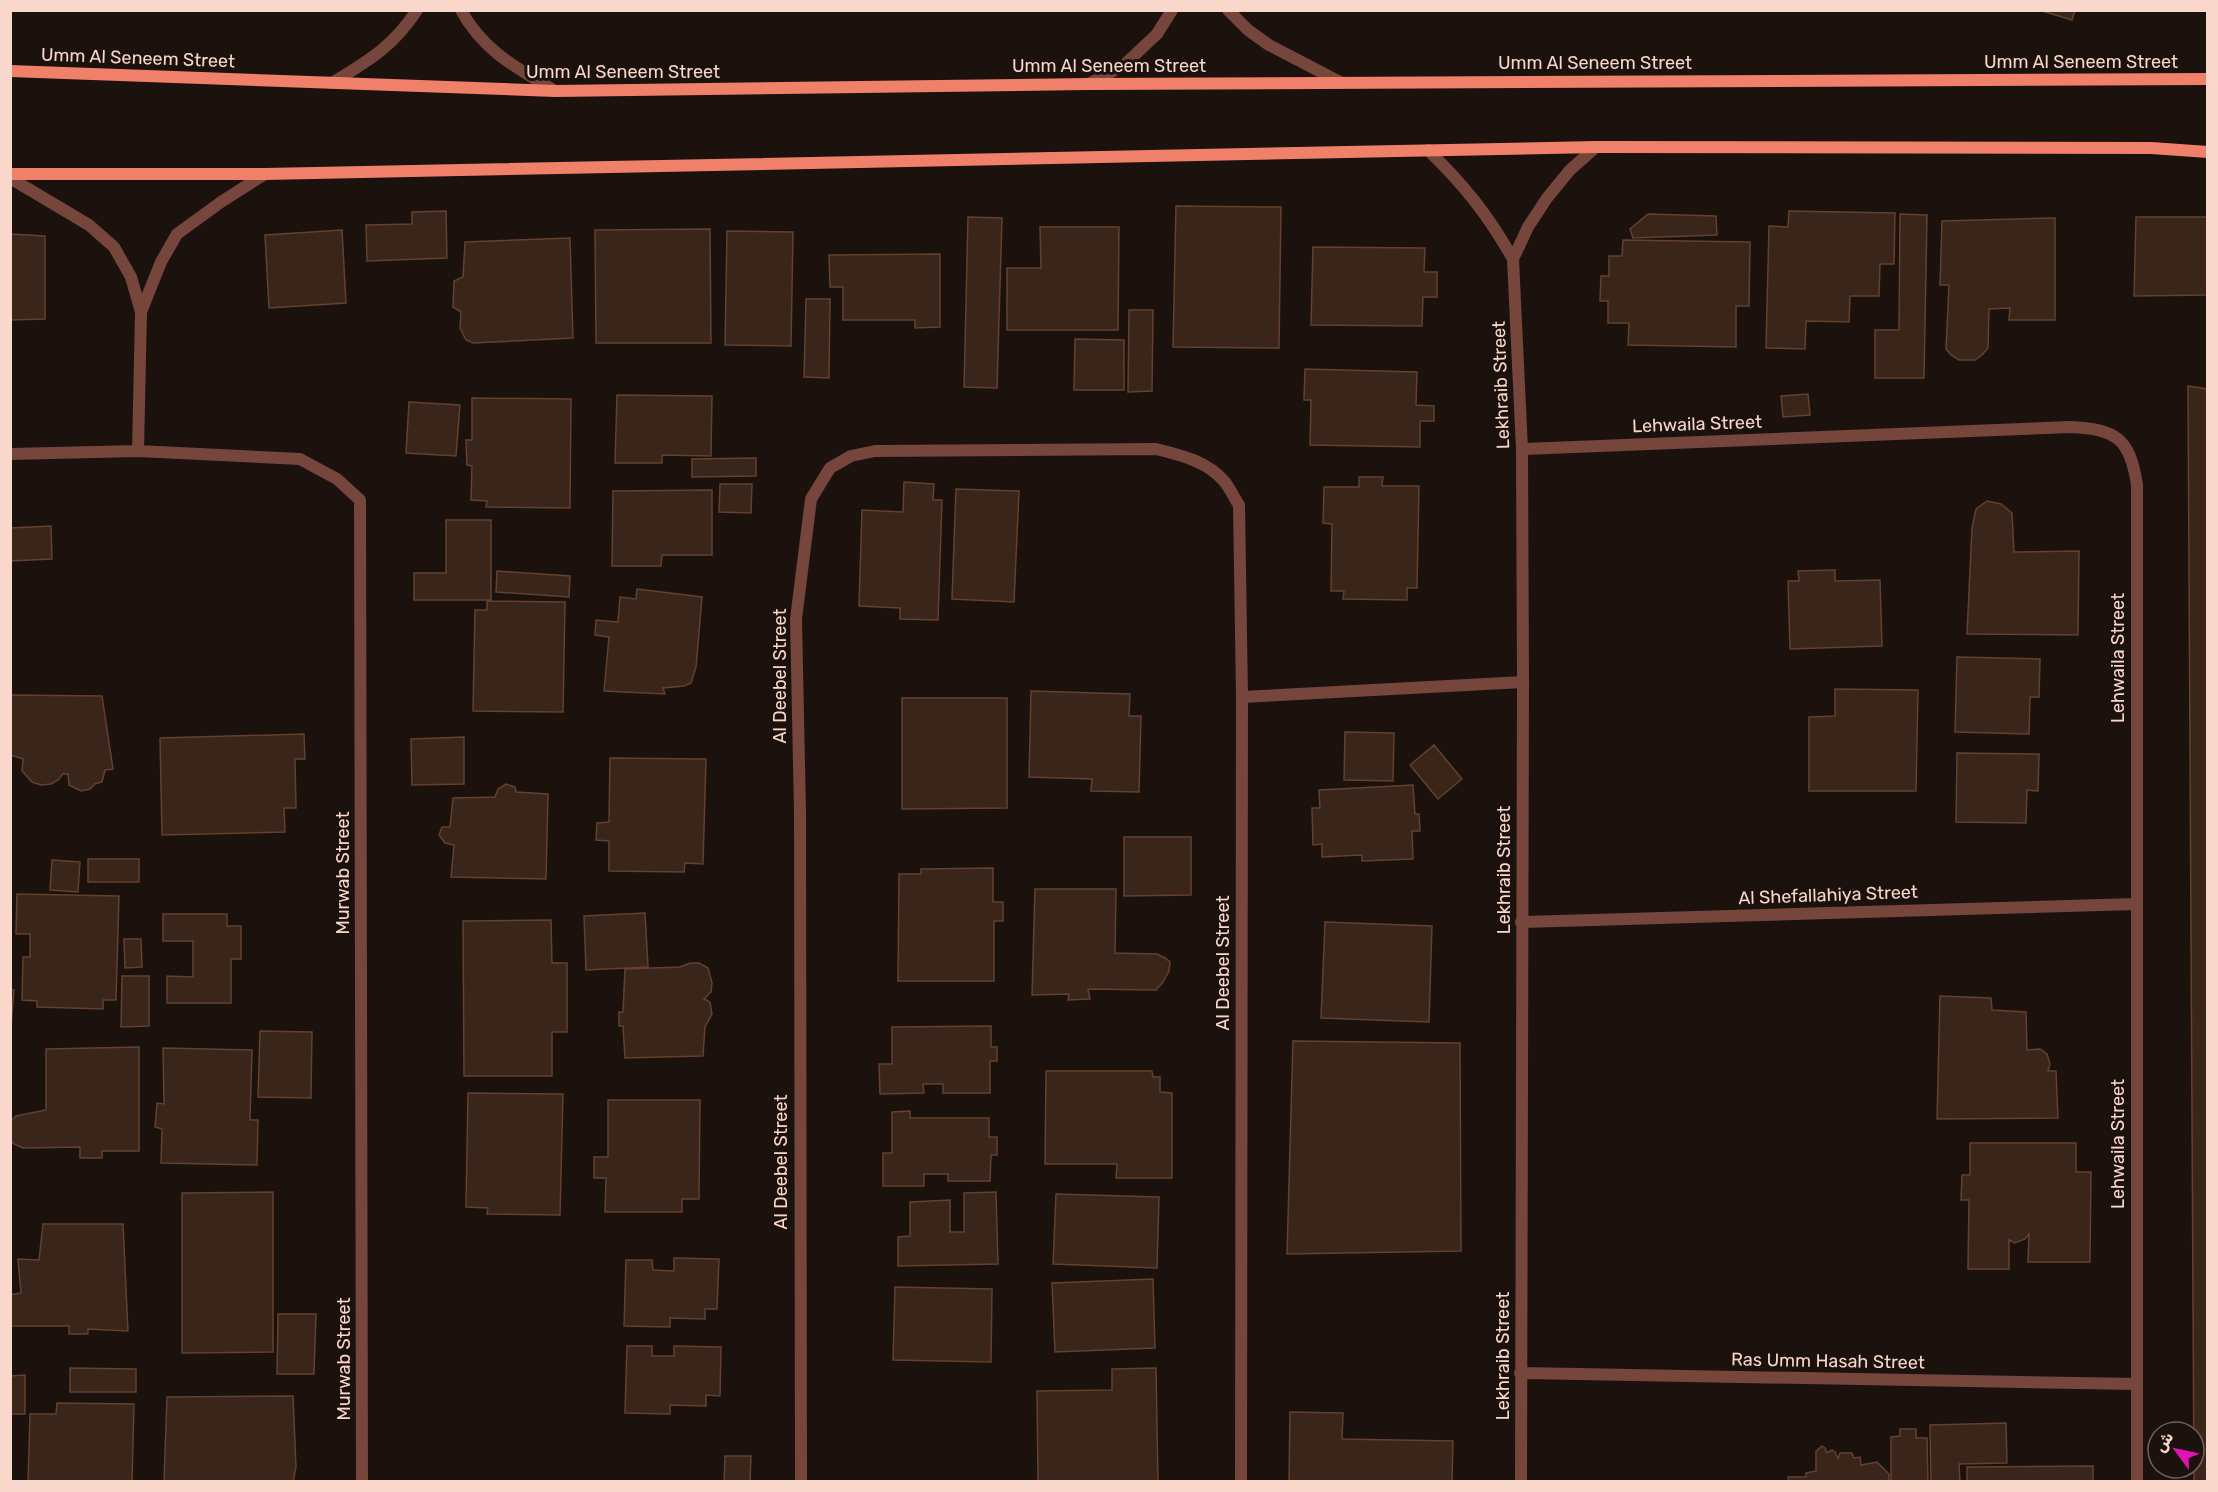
<svg xmlns="http://www.w3.org/2000/svg" width="2218" height="1492" font-family="Rubik,'Noto Naskh Arabic',sans-serif">
  <style>
    .building { fill: #3a251a; stroke: #64402e; stroke-width: 1.5 }
    .lines { fill: none; stroke-linecap: round; stroke-linejoin: round }
    .street { stroke: #76453c; stroke-width: 12 }
    .secondary { stroke: #f1806b; stroke-width: 12 }
    .labels { text-anchor: middle; stroke-width: 6; stroke-linejoin: round; paint-order: stroke }
    .street-label { font-size: 18px; fill: #fad7cb; stroke: #1b110d }
  </style>
  <rect width="100%" height="100%" fill="#1b110d"/>
  <!-- building -->
  <path class="building" d="M2039,10h36l-3,10z
    M1176,206l105,1 -2,141 -106,-1z
    M446,211l1,47 -80,3 -1,-36 46,-1v-12z
    M1789,211l106,2 -1,51h-14l-1,32h-29l-1,26 -43,-1 -1,28 -39,-1 3,-122 19,1z
    M1648,214l68,2 1,19 -84,3 -3,-9z
    M1900,214l27,1 -3,163h-49v-48h24z
    M968,217l34,1 -5,170 -33,-1z
    M2136,217h72v78l-74,1z
    M2055,218v102h-46l1,-12 -21,1 -1,39 -6,7 -7,5h-16l-8,-5 -5,-6 3,-64h-9l2,-64z
    M1040,227h79l-1,103h-111v-62h34z
    M710,229l1,114h-115l-1,-113z
    M342,230l4,73 -77,5 -4,-73z
    M727,231l66,1 -2,114 -66,-1z
    M10,234l35,2v83l-35,1z
    M570,238l3,100 -100,5 -7,-3 -6,-12 1,-16 -8,-5 1,-26 9,-4 2,-35z
    M1623,240l127,2 -1,64h-13v41l-108,-2 1,-22h-21v-22h-8l1,-25h8v-20h13z
    M1313,247l112,1 -1,24h13v25h-14l-1,29 -111,-1z
    M940,254v73l-25,1v-8h-72v-33h-13l-1,-32z
    M806,299h24l-1,79 -25,-1z
    M1129,310h24l-1,81 -24,1z
    M1075,339l49,1v50h-50z
    M1305,369l112,3 -1,33 18,1v15h-14v26l-110,-2 1,-45h-7z
    M2188,386l20,3v1093h-14z
    M1808,394l2,21 -27,2 -2,-21z
    M617,395l95,1 -1,60 -49,-1v8h-47z
    M472,398l99,1 -1,109 -84,-1 1,-6 -16,-1 1,-34 -5,-1 -1,-25h6z
    M409,402l51,3 -4,51 -50,-3z
    M756,458v18l-64,1v-18z
    M1359,477h24l-1,9h37l-2,102h-10v12l-64,-1 1,-8h-13l1,-67 -9,-1 1,-36h35z
    M904,482l30,2 -1,16h9l-4,120 -38,-1v-11l-41,-2 3,-96 41,2z
    M720,484h32l-1,29 -32,-1z
    M956,489l63,2 -5,111 -62,-3z
    M712,490v65h-50l-1,11h-49l1,-75z
    M1987,501l14,3 11,9 2,39 65,-1 -1,84 -111,-1 5,-106 4,-19z
    M446,520h45v80h-77v-27h32z
    M51,526l1,33 -42,2v-33z
    M1835,570v11l45,-1 2,66 -92,3 -2,-68h11l-1,-10z
    M497,571l73,5 -1,21 -73,-5z
    M637,589l65,8 -6,70 -5,16 -7,3 -21,2 2,6 -61,-3 5,-54 -14,-2 1,-15 22,2 2,-25 16,2z
    M487,601l78,1 -2,110 -90,-1 2,-101h12z
    M1957,657l83,2 -1,38h-9l-1,37 -74,-2z
    M1835,689l83,1 -2,101h-107v-74l26,-1z
    M1031,691l99,3 -1,22h12l-2,76 -48,-1 1,-12 -63,-2z
    M10,695l92,1 11,73 -8,1 -3,12 -7,2 -5,5 -9,2 -12,-6 -1,-11h-5l-5,6 -7,4 -10,1 -9,-3 -10,-11 1,-12 -13,-4z
    M902,698h105v110l-105,1z
    M1345,732l49,1 -1,48 -49,-1z
    M304,734l1,25h-10l1,49h-12l1,24 -123,3 -2,-97z
    M464,737v47l-52,1 -1,-46z
    M1434,745l28,34 -24,20 -28,-34z
    M1957,753l82,1 -1,37 -11,-1 -1,33 -70,-1z
    M610,758l96,1 -3,105 -18,-1 -1,9 -75,-1v-30l-13,-1 1,-17 12,-1z
    M506,784l9,3 1,5 32,2 -2,85 -95,-2 3,-32 -9,-2 -6,-8 3,-8h8l3,-29 42,-1 3,-8z
    M1413,785l2,29h4l1,17h-8l1,28 -51,2v-6l-40,2v-13l-9,1 -1,-37h8l-1,-18z
    M1124,837h67v58l-67,1z
    M88,859h51v23h-51z
    M52,860l28,2 -2,30 -28,-2z
    M993,868v34h10v19h-9v60h-96l1,-107h22v-5z
    M1035,889h81l-1,64 42,1 8,4 5,4 -1,9 -6,11 -7,8 -68,-1 2,10 -22,1 1,-6 -37,1z
    M17,894l102,2 -3,104h-13v9l-66,-2v-6l-15,-1 1,-43h7v-23h-14z
    M645,913l3,54 -62,3 -2,-54z
    M163,914h64v12h14v33h-10v44h-64v-27l26,1v-36h-30z
    M551,920l1,43h15v69h-15v44h-88l-1,-155z
    M1325,922l107,4 -3,96 -108,-4z
    M124,939h17l1,28 -17,1z
    M690,963h9l9,5 4,15 -1,9 -7,7 6,3 2,12 -7,13 -2,29 -78,2 -2,-32h-4v-14h4l2,-43 55,-2z
    M122,976h27v50l-28,1z
    M10,990h4l-3,37h-1z
    M1940,996l51,2 1,12 34,2 1,38 13,-1 7,5 3,10 -2,7h8l2,47 -121,1z
    M991,1026v21h6v14h-7v32h-47v-9h-20l1,9 -44,1 -1,-30h13v-37z
    M260,1031l52,1 -1,66 -53,-1z
    M1293,1041l167,2 1,208 -174,3z
    M139,1047v104h-37v7h-22v-11l-57,1 -9,-4 -4,-5v-17l6,-6 30,-6v-61z
    M163,1048l89,2 -2,70h8l-1,45 -96,-2 1,-34 -7,-2 2,-24 7,1z
    M1046,1071h106l1,6h7v15l12,1v85h-56l1,-14h-72z
    M468,1093l95,1 -3,121 -73,-1 1,-6 -22,-1z
    M608,1100h92l-1,99h-17v13h-77l1,-34h-12v-21h14z
    M910,1111v7h79v19h8v18h-6l-1,26h-42v-7h-24v12h-41v-33h9v-41z
    M1970,1143h106v29h15l-1,90h-62l1,-28 -4,5 -10,4 -6,-3v29h-41l1,-69h-8l1,-25h8z
    M273,1192v160l-91,1v-160z
    M996,1192l2,72 -100,2v-29l12,-1v-34l40,-2v32h14v-39z
    M1056,1194l103,3 -2,71 -104,-4z
    M43,1224h80l5,107 -40,-2v5h-19v-8h-59v-31l11,-2 -3,-34 21,1z
    M674,1258l45,1 -2,50h-12v10l-35,-1v9l-46,-1 2,-66h26l1,10 21,1z
    M1153,1279l2,69 -100,4 -3,-69z
    M895,1287l97,2 -1,73 -98,-2z
    M278,1314h38l-2,60h-37z
    M627,1346h25v10h22v-10l47,1 -1,49 -14,-1v11l-36,-1v9l-45,-1z
    M70,1368l66,1v23h-66z
    M1156,1368l2,114h-120l-1,-91 75,-1v-21z
    M25,1375v39h-15v-38z
    M293,1396l3,71 -3,15h-129l3,-85z
    M57,1403l77,1 -2,78h-104l2,-68h26z
    M1290,1412l53,1 -1,26 111,2 -1,41h-163z
    M2006,1423l1,40 -48,1 1,18h-29l-1,-57z
    M1900,1429h16v9h11l1,44h-37v-45l9,-1z
    M1822,1446l3,2 2,5 5,-3 3,2 3,7 2,-6h12l2,5 6,-1 1,8 16,-3 12,12v8h-100l-1,-5h18v-4l10,-2v-20z
    M725,1456h26l-1,26h-26z
    M2093,1466v16h-126v-15z"/>
  <g class="lines">
    <!-- street -->
    <path class="street" d="M461,10c22,41 56,58 94,81
      M1228,10l20,20 21,15 73,38
      M332,83c36,-22 61,-36 85,-73
      M1088,84l35,-18 34,-32 15,-24
      M1428,150c37,36 60,65 85,109
      M10,178l79,47 25,22 17,30 10,35 -3,139
      M141,312l20,-50 16,-28 44,-32 44,-28
      M1522,449l548,-22c46,2 60,11 67,58v997
      M10,454l128,-3 162,8 37,20 23,21 2,982
      M1242,697l281,-15
      M1521,922l615,-18
      M1520,1373l616,11
      M801,1482l-1,-670 -4,-193 15,-120 19,-31 21,-12 24,-5 281,-2c24,6 51,12 68,32 6,7 10,17 15,24l3,192 -1,785
      M1521,1482l2,-800 -1,-233 -9,-190 15,-32 19,-29 23,-28 26,-23"/>
    <!-- secondary -->
    <path class="secondary" d="M10,71l545,20 533,-7 1120,-5
      M10,174h255l1331,-27 555,1 57,4"/>
  </g>
  <g class="labels">
    <!-- street labels -->
    <g class="street-label">
      <text transform="translate(138 58) rotate(2)" y="6">Umm Al Seneem Street</text>
      <text x="2081" y="68">Umm Al Seneem Street</text>
      <text x="1595" y="69">Umm Al Seneem Street</text>
      <text x="1109" y="72">Umm Al Seneem Street</text>
      <text x="623" y="78">Umm Al Seneem Street</text>
      <text transform="translate(1501 385) rotate(-92)" y="6">Lekhraib Street</text>
      <text transform="translate(1697 424) rotate(-2)" y="6">Lehwaila Street</text>
      <text transform="translate(2118 658) rotate(-90)" y="6">Lehwaila Street</text>
      <text transform="translate(780 676) rotate(-90)" y="6">Al Deebel Street</text>
      <text transform="translate(1504 870) rotate(-90)" y="6">Lekhraib Street</text>
      <text transform="translate(343 873) rotate(-90)" y="6">Murwab Street</text>
      <text transform="translate(1828 895) rotate(-2)" y="6">Al Shefallahiya Street</text>
      <text transform="translate(1223 963) rotate(-90)" y="6">Al Deebel Street</text>
      <text transform="translate(2118 1144) rotate(-90)" y="6">Lehwaila Street</text>
      <text transform="translate(781 1162) rotate(-90)" y="6">Al Deebel Street</text>
      <text transform="translate(1503 1356) rotate(-90)" y="6">Lekhraib Street</text>
      <text transform="translate(344 1359) rotate(-90)" y="6">Murwab Street</text>
      <text transform="translate(1828 1361) rotate(1)" y="6">Ras Umm Hasah Street</text>
    </g>
  </g>
  <!-- border -->
  <rect width="2218" height="1492" fill="none" stroke="#fad7cb" stroke-width="24"/>
  <!-- north arrow -->
  <g transform="translate(2176 1450) rotate(303)"><circle r="28" fill="#1b110d" stroke="#746059" stroke-width="1.5"/>
  <path d="M0-4.5L10 22L0 15L-10 22Z" fill="#dd14af"/>
  <text y="-9" font-size="16" font-weight="bold" text-anchor="middle" fill="#fad7cb">ش</text>
  </g>
</svg>
